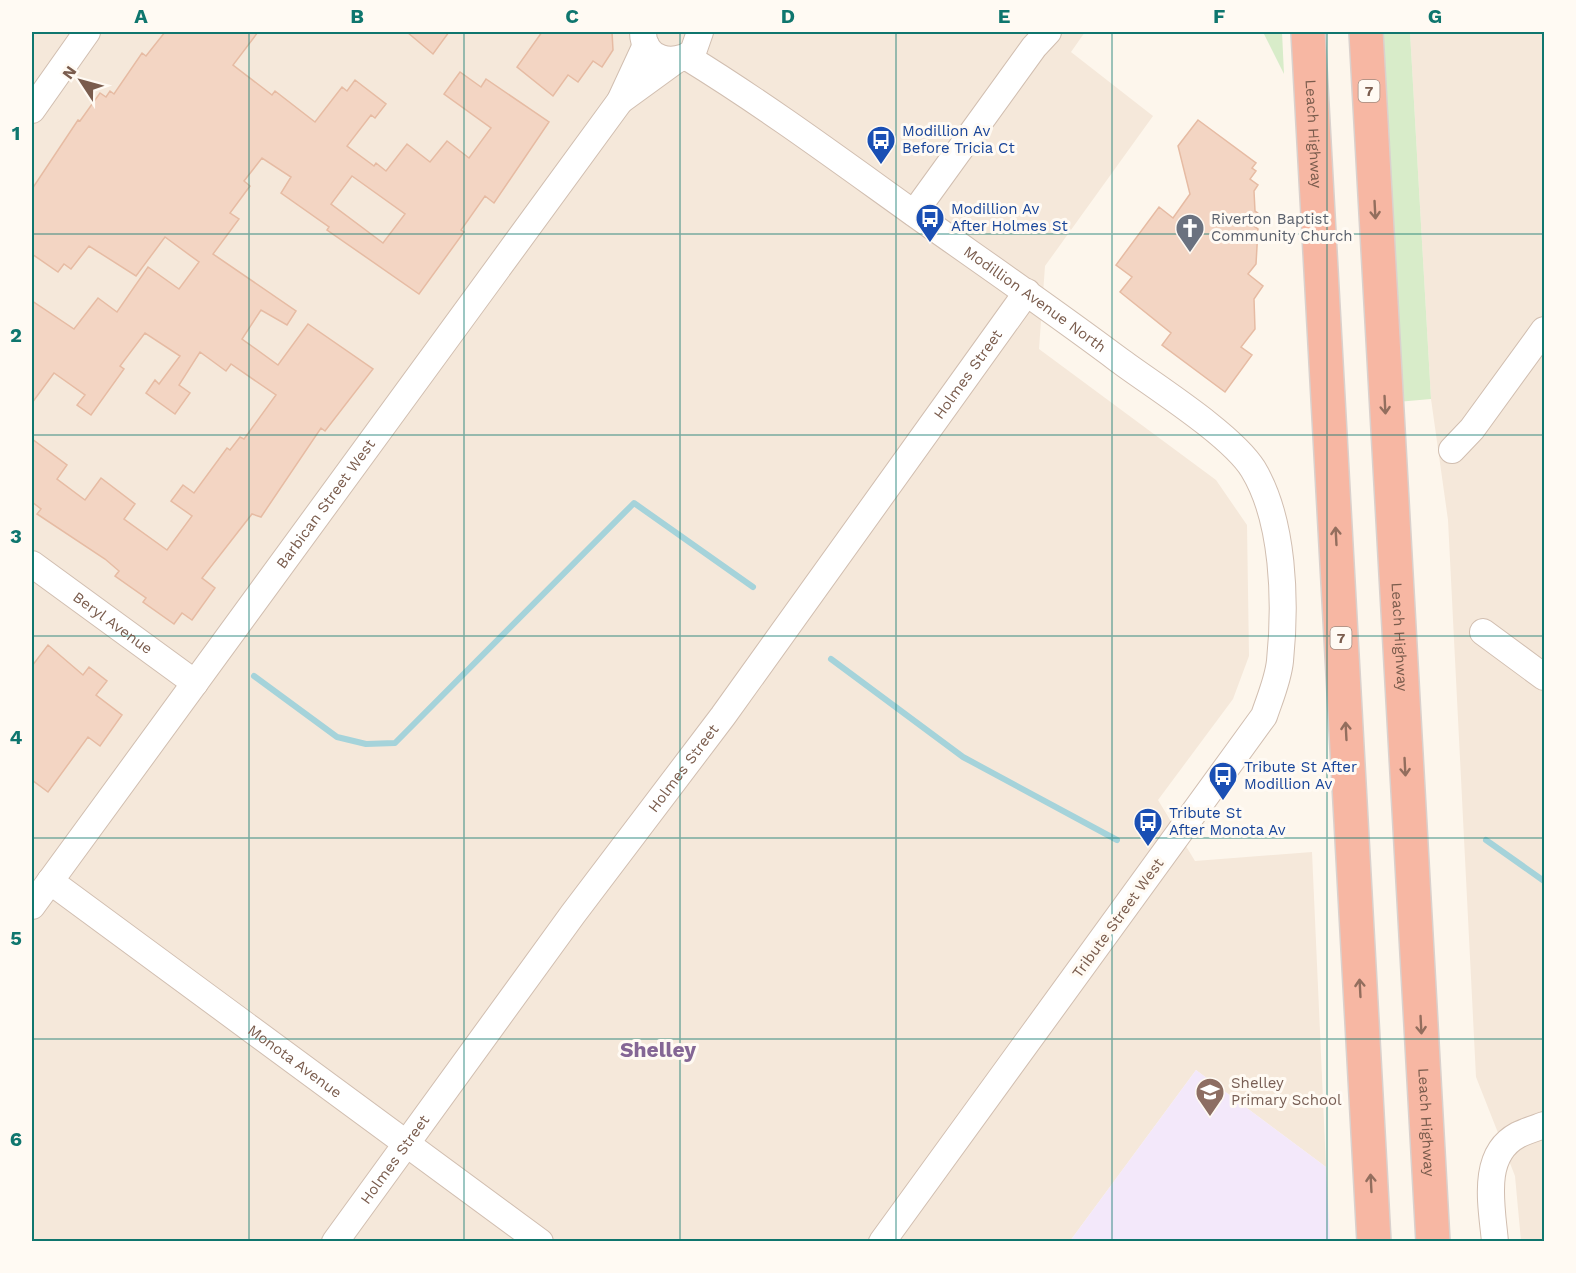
<svg xmlns="http://www.w3.org/2000/svg" width="1576" height="1273" font-family="'Work Sans',sans-serif">
  <style>
    .residential { fill: #f5e8da }
    .education { fill: #f3e8fa }
    .green { fill: #d8ecc9 }
    .lines { fill: none; stroke-linecap: round; stroke-linejoin: round }
    .stream { stroke: #a5d3da; stroke-width: 6 }
    .building { fill: #f3d5c3; stroke: #e6bba3; stroke-width: 1.5; fill-rule: evenodd }
    .minor-casing { stroke: #d1beb0; stroke-width: 28 }
    .highway-casing { stroke: #dad1cd; stroke-width: 36 }
    .minor { stroke: #fff; stroke-width: 26 }
    .highway { stroke: #f7b7a3; stroke-width: 33 }
    .oneway { stroke: #936e5e }
    .grid { fill: none; stroke: #0f766e; stroke-width: 1.5; stroke-opacity: 0.55 }
    .labels { text-anchor: middle; stroke-width: 6; stroke-linejoin: round; paint-order: stroke }
    .shield { fill: #fffaf3; stroke: #a28b7f; stroke-width: 1.5 }
    .shield-label { font-size: 14px; font-weight: bold; fill: #7a5c4d }
    .transit-label { font-size: 15px; fill: #164399; stroke: #fffaf3; text-anchor: start }
    .street-label { font-size: 15px; fill: #7a5c4d; stroke: #fffaf3 }
    .worship-label { font-size: 15px; fill: #5b616d; stroke: #fffaf3; text-anchor: start }
    .education-label { font-size: 15px; fill: #785e54; stroke: #fffaf3; text-anchor: start }
    .district-label { font-size: 21px; font-weight: bold; fill: #846695; stroke: #fffaf3 }
    .neatline { fill: none; stroke: #0f766e; stroke-width: 2 }
    .grid-label { font-size: 20px; text-anchor: middle; font-weight: bold; fill: #0f766e }
  </style>
  <rect width="100%" height="100%" fill="#fdf6ec"/>
  <!-- residential -->
  <path class="residential" d="M32,32h1053l-14,20 82,64 -108,150 -6,83 177,131 31,45 2,131 -16,43 -75,101 37,61 117,-9 14,315 -130,-97 -126,171h-1038z
    M1410,32h134v1209h-23l-6,-65 -39,-99 -28,-557 -17,-121z"/>
  <!-- education -->
  <path class="education" d="M1196,1070l130,97 4,74h-260z"/>
  <!-- green -->
  <path class="green" d="M1263,32h19l2,42z
    M1378,32h32l21,367 -34,3z"/>
  <g class="lines">
    <!-- stream -->
    <path class="stream" d="M831,659l132,98 154,83
      M254,676l83,61 29,7 29,-1 239,-240 119,84
      M1486,840l58,41"/>
  </g>
  <!-- building -->
  <path class="building" d="M165,32h93l-25,33 39,30 3,-4 40,31 27,-35 5,4 8,-11 31,24 -11,14 -4,-3 -24,31 27,20 2,-3 10,8 21,-27 23,18 17,-21 22,17 22,-30 -47,-34 16,-22 21,15 5,-8 63,43 -55,81 -9,-7 -24,34 3,2 -45,62 -92,-64 2,-3 -48,-34 10,-16 -29,-19 -18,23 6,5 -20,27 9,6 -26,35 83,57 -9,14 -26,-15 -19,29 36,26 30,-41 65,45 -48,62 -4,-3 -60,89 -9,-3 -50,64 13,10 -23,32 -10,-7 -8,11 -31,-22 3,-4 -31,-22 4,-5 -14,-12 -68,-45 4,-5 -9,-7v-63l35,26 -10,14 28,21 16,-22 34,26 -11,15 43,31 25,-34 -21,-15 12,-16 11,8 33,-45 3,2 10,-13 4,2 32,-44 -45,-31 -5,7 -26,-19 -21,33 11,8 -15,21 -29,-21 9,-13 4,4 21,-28 -35,-23 -25,33 4,3 -33,46 -14,-10 8,-10 -31,-22 -22,30v-102l42,28 24,-31 19,14 31,-45 31,22 20,-27 -34,-25 -29,39 -47,-30 -18,23 -7,-5 -6,8 -26,-18v-65l46,-69 2,1 20,-28 6,4 4,-6 4,3 28,-41 4,3zM352,176l53,38 -22,29 -52,-39z
    M407,32h42l-16,22z
    M542,32h70l1,18 -11,17 -9,-6 -15,21 -10,-7 -15,21 -36,-29z
    M1198,120l58,43 -4,5 4,3 -6,8 8,6 -4,6 1,20 4,3 -7,11 6,4 -2,35 -8,10 15,12 -9,13 1,30 -14,18 11,8 -27,37 -63,-47 9,-12 -51,-41 12,-15 -16,-12 43,-58 14,11 17,-24 -12,-48z
    M48,645l35,30 6,-8 18,14 -11,14 26,20 -22,31 -12,-9 -40,55 -16,-12v-114z"/>
  <g class="lines">
    <!-- minor casing -->
    <g class="minor-casing">
      <g id="minor">
        <path d="M643,32c0,28 31,35 50,20l7,-20"/>
        <path id="s1" d="M687,57c78,48 151,102 225,155 69,49 139,97 207,148 35,26 112,74 134,109 31,51 33,133 27,192 -2,19 -10,37 -16,55l-382,526"/>
        <path d="M620,101l55,-40"/>
        <path d="M32,110l55,-78"/>
        <path d="M914,213l120,-166 14,-15"/>
        <path d="M1452,450l20,-21 72,-99"/>
        <path id="s2" d="M32,564l163,119"/>
        <path d="M1483,632l61,45"/>
        <path id="s3" d="M50,881l490,361"/>
        <path id="s4" d="M32,906l588,-805 26,-56"/>
        <path id="s5" d="M335,1242l238,-328 150,-198 304,-424"/>
        <path d="M1495,1242c-3,-35 -15,-87 23,-107 8,-4 18,-7 26,-10"/>
      </g>
    </g>
    <!-- highway casing -->
    <g class="highway-casing">
      <g id="highway">
        <path id="s6" d="M1308,32l66,1210"/>
        <path id="s7" d="M1366,32l67,1210"/>
      </g>
    </g>
    <!-- minor -->
    <use href="#minor" class="minor"/>
    <!-- highway -->
    <use href="#highway" class="highway"/>
  </g>
  <!-- one-way arrows -->
  <defs><path id="oneway-shaft" d="M-6 0H5M1.5-3L5.5 0L1.5 3" fill="none" stroke-width="1.6" stroke-linecap="round" stroke-linejoin="round" transform="scale(1.5)"/></defs>
  <g class="oneway">
    <use href="#oneway-shaft" transform="translate(1375 210) rotate(87)"/>
    <use href="#oneway-shaft" transform="translate(1385 405) rotate(87)"/>
    <use href="#oneway-shaft" transform="translate(1336 536) rotate(-93)"/>
    <use href="#oneway-shaft" transform="translate(1346 731) rotate(-93)"/>
    <use href="#oneway-shaft" transform="translate(1405 767) rotate(87)"/>
    <use href="#oneway-shaft" transform="translate(1360 988) rotate(-93)"/>
    <use href="#oneway-shaft" transform="translate(1421 1025) rotate(87)"/>
    <use href="#oneway-shaft" transform="translate(1371 1183) rotate(-93)"/>
  </g>
  <!-- grid -->
  <path class="grid" d="M249,32v1210M464,32v1210M680,32v1210M896,32v1210M1112,32v1210M1327,32v1210M32,234h1512M32,435h1512M32,636h1512M32,838h1512M32,1039h1512"/>
  <!-- icons -->
  <defs>
    <g id="bus-pin" transform="scale(1.5)"><path d="M0 17L-7.5 6A9.5 9.5 0 1 1 7.5 6Z" fill="#1a4fb4" stroke="#fffaf3"/><path d="M-5-6H5V4H4V6H2V4H-2V6H-4V4H-5ZM-3.5-4V0h7V-4ZM-3.5 1.2v1.5H-2V1.2ZM2 1.2v1.5H3.5V1.2Z" fill="#fff"/></g>
    <g id="church-pin" transform="scale(1.5)"><path d="M0 17L-7.5 6A9.5 9.5 0 1 1 7.5 6Z" fill="#6b7280" stroke="#fffaf3"/><path d="M-1.2-6h2.4v3.5h3.3v2.4h-3.3V6h-2.4V-.1h-3.3v-2.4h3.3Z" fill="#fff"/></g>
    <g id="school-pin" transform="scale(1.5)"><path d="M0 17L-7.5 6A9.5 9.5 0 1 1 7.5 6Z" fill="#8d6e63" stroke="#fffaf3"/><path d="M0-5L7-2L0 1L-7-2ZM-4 1L0 2.5L4 1V4Q0 6-4 4Z" fill="#fff"/></g>
  </defs>
  <g fill-rule="evenodd">
    <use href="#bus-pin" x="881" y="140"/>
    <use href="#bus-pin" x="930" y="218"/>
    <use href="#church-pin" x="1190" y="228"/>
    <use href="#bus-pin" x="1223" y="776"/>
    <use href="#bus-pin" x="1148" y="822"/>
    <use href="#school-pin" x="1210" y="1092"/>
  </g>
  <g class="labels">
    <!-- shield labels -->
    <g class="shield">
      <rect x="1358.5" y="80" width="21" height="22" rx="4.5"/>
      <rect x="1330.5" y="627" width="21" height="22" rx="4.5"/>
    </g>
    <g class="shield-label">
      <text x="1369" y="96">7</text>
      <text x="1341" y="643">7</text>
    </g>
    <!-- transit labels -->
    <g class="transit-label">
      <text x="902" y="136">Modillion Av<tspan x="902" dy="17">Before Tricia Ct</tspan></text>
      <text x="951" y="214">Modillion Av<tspan x="951" dy="17">After Holmes St</tspan></text>
      <text x="1244" y="772">Tribute St After<tspan x="1244" dy="17">Modillion Av</tspan></text>
      <text x="1169" y="818">Tribute St<tspan x="1169" dy="17">After Monota Av</tspan></text>
    </g>
    <!-- street labels -->
    <g class="street-label">
      <text dy="5" stroke="none"><textPath href="#s6" startOffset="102">Leach Highway</textPath></text>
      <text dy="5" stroke="none"><textPath href="#s1" startOffset="424">Modillion Avenue North</textPath></text>
      <text dy="5" stroke="none"><textPath href="#s5" startOffset="1074">Holmes Street</textPath></text>
      <text dy="5" stroke="none"><textPath href="#s4" startOffset="498">Barbican Street West</textPath></text>
      <text dy="5" stroke="none"><textPath href="#s2" startOffset="100">Beryl Avenue</textPath></text>
      <text dy="5" stroke="none"><textPath href="#s7" startOffset="606">Leach Highway</textPath></text>
      <text dy="5" stroke="none"><textPath href="#s5" startOffset="588">Holmes Street</textPath></text>
      <text transform="translate(1118 918) rotate(-54)" y="5">Tribute Street West</text>
      <text dy="5" stroke="none"><textPath href="#s3" startOffset="304">Monota Avenue</textPath></text>
      <text dy="5" stroke="none"><textPath href="#s7" startOffset="1092">Leach Highway</textPath></text>
      <text dy="5" stroke="none"><textPath href="#s5" startOffset="102">Holmes Street</textPath></text>
    </g>
    <!-- worship labels -->
    <g class="worship-label">
      <text x="1211" y="224">Riverton Baptist<tspan x="1211" dy="17">Community Church</tspan></text>
    </g>
    <!-- education labels -->
    <g class="education-label">
      <text x="1231" y="1088">Shelley<tspan x="1231" dy="17">Primary School</tspan></text>
    </g>
    <!-- district labels -->
    <g class="district-label">
      <text x="658" y="1057">Shelley</text>
    </g>
  </g>
  <!-- border -->
  <rect width="1576" height="1273" fill="none" stroke="#fffaf3" stroke-width="66"/>
  <!-- north arrow -->
  <g transform="translate(81 81) rotate(306)" stroke="#fffaf3" stroke-width="4.5" paint-order="stroke">
  <path d="M0-4.5L10 22L0 15L-10 22Z" fill="#7a5c4d"/>
  <text y="-9" font-size="16" font-weight="bold" text-anchor="middle" fill="#7a5c4d">N</text>
  </g>
  <rect x="33" y="33" width="1510" height="1207" class="neatline"/>
  <g class="grid-label">
    <text x="141" y="23">A</text>
    <text x="357" y="23">B</text>
    <text x="572" y="23">C</text>
    <text x="788" y="23">D</text>
    <text x="1004" y="23">E</text>
    <text x="1219" y="23">F</text>
    <text x="1435" y="23">G</text>
    <text x="16" y="140">1</text>
    <text x="16" y="342">2</text>
    <text x="16" y="543">3</text>
    <text x="16" y="744">4</text>
    <text x="16" y="945">5</text>
    <text x="16" y="1146">6</text>
  </g>
</svg>
